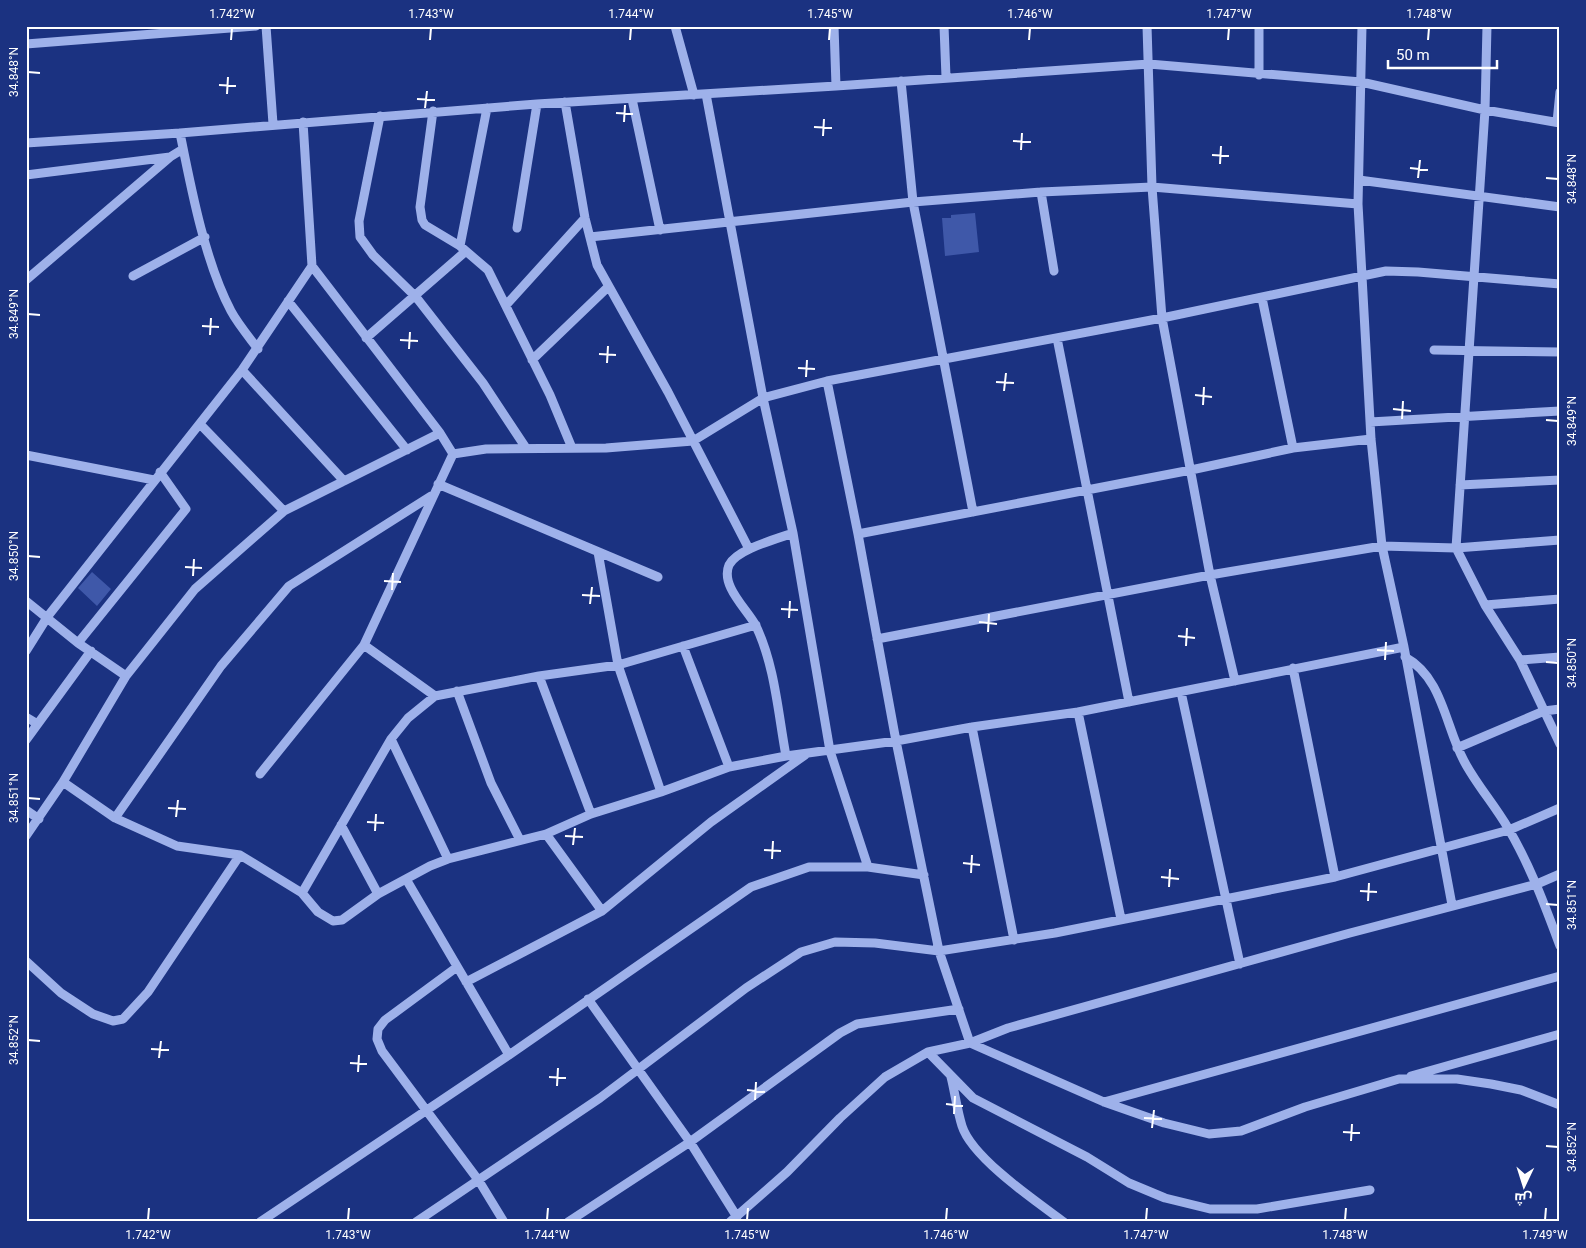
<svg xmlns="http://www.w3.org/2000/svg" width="1586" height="1248" font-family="Roboto,Cairo,sans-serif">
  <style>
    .building { fill: #3f58a9 }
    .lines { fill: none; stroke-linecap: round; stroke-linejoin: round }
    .minor { stroke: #9eb1ea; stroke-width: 9 }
    .ticks { fill: none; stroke: #fff; stroke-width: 2 }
    .neatline { fill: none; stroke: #fff; stroke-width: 2 }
    .ticks-label { font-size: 12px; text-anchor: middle; fill: #fff }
  </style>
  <rect width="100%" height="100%" fill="#1b3281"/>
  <!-- building -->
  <path class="building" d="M975,213l4,39 -34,4 -3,-38h9v-3z
    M92,572l19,17 -14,17 -19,-18z"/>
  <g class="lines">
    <!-- minor -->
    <path class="minor" d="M266,26l7,98
      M675,26l19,69
      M834,26l2,60
      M944,26l2,51
      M1147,26l5,161 10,131 48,257 25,106
      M1259,26v49
      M1362,26l-4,178 13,235 11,107 22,101 48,258
      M1487,26l-2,84 -29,438 29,57 35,55 40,84
      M26,44l230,-18
      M901,81l12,121 60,310
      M706,94l57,304 30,135 37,218 38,116
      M632,99l28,131
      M565,102l20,116 12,47 71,127 81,157
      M433,111l-13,96 2,13 3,5 35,21 28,24 62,125 22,53
      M380,116l-21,105 1,16 13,18 43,42 67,86 43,65
      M1557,122l3,-30
      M180,133c11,55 25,129 51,178 7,13 18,26 27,38
      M26,143l154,-10 357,-29 299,-18 313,-22 212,18 124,28 75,13
      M26,175l144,-18
      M1359,180l201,27
      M1041,192l13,79
      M517,228l20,-124
      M590,237l323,-35 128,-10 111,-5 206,17
      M460,246l27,-138
      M133,276l72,-39
      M26,280l144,-123 13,-8
      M1262,298l31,150
      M288,301l119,149
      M507,304l78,-86
      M366,338l100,-87
      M1057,338l72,364
      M1434,350l126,2
      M532,360l76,-73
      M242,370l102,111
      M827,381l31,153 38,207 43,210 31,92 134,59 60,21 45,11 32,-3 64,-24 94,-28h58l34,5 30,6 39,15
      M1370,422l190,-11
      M201,425l83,86
      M453,454l33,-5 120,-1 87,-7 70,-43 64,-17 335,-63 224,-47 32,1 142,12
      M26,455l128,25
      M438,484l220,93
      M1460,485l100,-5
      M858,534l333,-64 102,-22 78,-9
      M598,552l20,113 43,127
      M26,601l52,42 48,33
      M1485,605l75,-6
      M877,639l333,-64 172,-29 74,2 104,-8
      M78,643l108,-134 -26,-37
      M364,645l71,51
      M683,646l46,121
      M26,651l22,-35 194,-246 70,-104
      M1405,657c38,21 40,69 59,104 12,23 30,43 44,67 22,37 37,78 52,118
      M1520,660l40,-3
      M1293,668l42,209
      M539,676l52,138
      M457,691l34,92 29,57
      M1181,692l59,272
      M1078,712l43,207
      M26,717l10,6
      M972,727l42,213
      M391,739l57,120
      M26,740l65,-89
      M1457,748l87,-37 16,-2
      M786,756c-8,-43 -11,-90 -30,-130 -8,-16 -36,-40 -27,-61 8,-16 48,-26 64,-32
      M260,774l104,-129 89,-191 -13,-21 -128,-167 -9,-144
      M63,782l52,36 62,28 63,9 62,38 16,19 15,9 9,-1 36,-26 52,-28 18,-7 98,-25 45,-20 70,-22 68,-25 57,-11 110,-15 76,-14 106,-15 326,-65
      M26,810l13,9
      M115,818l106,-152 68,-80 142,-90
      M341,825l37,69
      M546,834l56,77
      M26,836l37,-54 63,-106 69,-87 89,-78 156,-78
      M406,879l103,176
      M302,893l89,-154 17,-21 27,-22 104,-20 79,-11 138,-40
      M26,961l35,32 32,21 20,7 10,-2 25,-27 92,-137
      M457,967l-72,53 -7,9 -1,10 5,12 97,130 25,41
      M466,982l136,-71 109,-89 94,-67
      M588,999l102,143 47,75
      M928,1052l45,46 114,59 42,26 36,15 45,11h47l113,-19
      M1411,1076l149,-42
      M951,1077c4,16 6,33 11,49 10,32 75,76 102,96
      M1104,1102l456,-126
      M260,1222l249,-167 242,-168 58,-20h59l56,8
      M416,1222l184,-124 146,-110 55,-36 34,-10 40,1 64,8 116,-18 280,-56 174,-47 51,-22
      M568,1222l122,-80 150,-109 17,-9 102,-15
      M730,1222l57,-50 53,-54 45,-41 43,-25 42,-9 38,-15 342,-95 187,-49 23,-10"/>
  </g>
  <!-- ticks -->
  <path class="ticks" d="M231,40l1,-12M430,40l1,-12M630,40l1,-12M829,40l1,-12M1029,40l1,-12M1228,40l1,-12M1428,40l1,-12M28,72l12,1M219,85l17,1M227,94l1,-17M417,99l18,1M425,108l2,-17M616,113l17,1M624,122l1,-17M814,127l18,1M823,136l1,-17M1013,141l18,1M1021,150l1,-17M1212,155l17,1M1220,164l1,-18M1410,168l18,2M1418,178l2,-18M1546,178l12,1M28,314l12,1M202,326l17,1M210,335l1,-17M400,340l18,1M409,349l1,-17M599,354l17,1M607,363l1,-17M798,368l17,1M806,377l1,-17M996,382l18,1M1004,391l2,-18M1195,395l17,2M1203,405l1,-18M1393,409l18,2M1402,419l1,-18M1546,420l12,1M28,556l12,1M185,567l17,1M193,576l1,-17M384,581l17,1M392,590l1,-17M582,595l18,1M590,604l2,-17M781,609l17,1M789,618l1,-17M979,622l18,2M988,632l1,-18M1178,636l17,2M1186,646l1,-18M1377,650l17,1M1385,660l1,-18M1546,662l12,1M28,798l12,1M168,808l18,1M176,817l2,-17M367,822l17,1M375,831l1,-17M565,836l18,1M573,845l2,-17M764,850l17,1M772,859l1,-18M963,863l17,2M971,873l1,-18M1161,877l18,2M1169,887l1,-18M1360,891l17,1M1368,901l1,-18M1546,904l12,1M28,1040l12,1M151,1049l18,1M159,1058l2,-17M350,1063l17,1M358,1072l1,-17M549,1077l17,1M557,1086l1,-18M747,1090l18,2M755,1100l1,-18M946,1104l17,2M954,1114l1,-18M1144,1118l18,1M1152,1128l2,-18M1343,1132l17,1M1351,1141l1,-17M1546,1146l12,1M148,1220l1,-12M348,1220l1,-12M547,1220l1,-12M747,1220l1,-12M946,1220l1,-12M1146,1220l1,-12M1345,1220l1,-12M1545,1220l1,-12"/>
  <!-- border -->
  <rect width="1586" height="1248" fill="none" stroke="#1b3281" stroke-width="55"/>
  <!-- north arrow -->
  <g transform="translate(1524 1186) rotate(184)" stroke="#1b3281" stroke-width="4" paint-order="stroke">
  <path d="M0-4L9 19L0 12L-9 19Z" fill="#ffffff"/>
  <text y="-8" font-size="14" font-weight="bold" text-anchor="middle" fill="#ffffff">ش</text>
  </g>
  <!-- scale -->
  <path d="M1388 60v8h109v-8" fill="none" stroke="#ffffff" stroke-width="2.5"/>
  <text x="1396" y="60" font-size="15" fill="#ffffff" stroke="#1b3281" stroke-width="4" paint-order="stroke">50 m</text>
  <rect x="28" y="28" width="1530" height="1192" class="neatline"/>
  <g class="ticks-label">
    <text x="232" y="18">1.742°W</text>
    <text x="431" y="18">1.743°W</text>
    <text x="631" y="18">1.744°W</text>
    <text x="830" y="18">1.745°W</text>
    <text x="1030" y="18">1.746°W</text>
    <text x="1229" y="18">1.747°W</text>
    <text x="1429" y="18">1.748°W</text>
    <text transform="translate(14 72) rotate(-90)" y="4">34.848°N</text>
    <text transform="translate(1572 179) rotate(-90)" y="4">34.848°N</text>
    <text transform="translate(14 314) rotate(-90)" y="4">34.849°N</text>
    <text transform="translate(1572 421) rotate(-90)" y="4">34.849°N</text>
    <text transform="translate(14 556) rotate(-90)" y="4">34.850°N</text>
    <text transform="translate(1572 663) rotate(-90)" y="4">34.850°N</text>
    <text transform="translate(14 798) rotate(-90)" y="4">34.851°N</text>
    <text transform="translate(1572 905) rotate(-90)" y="4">34.851°N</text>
    <text transform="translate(14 1040) rotate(-90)" y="4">34.852°N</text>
    <text transform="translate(1572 1147) rotate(-90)" y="4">34.852°N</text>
    <text x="148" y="1239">1.742°W</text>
    <text x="348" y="1239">1.743°W</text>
    <text x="547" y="1239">1.744°W</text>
    <text x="747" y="1239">1.745°W</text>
    <text x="946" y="1239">1.746°W</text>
    <text x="1146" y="1239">1.747°W</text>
    <text x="1345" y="1239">1.748°W</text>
    <text x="1545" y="1239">1.749°W</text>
  </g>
</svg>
